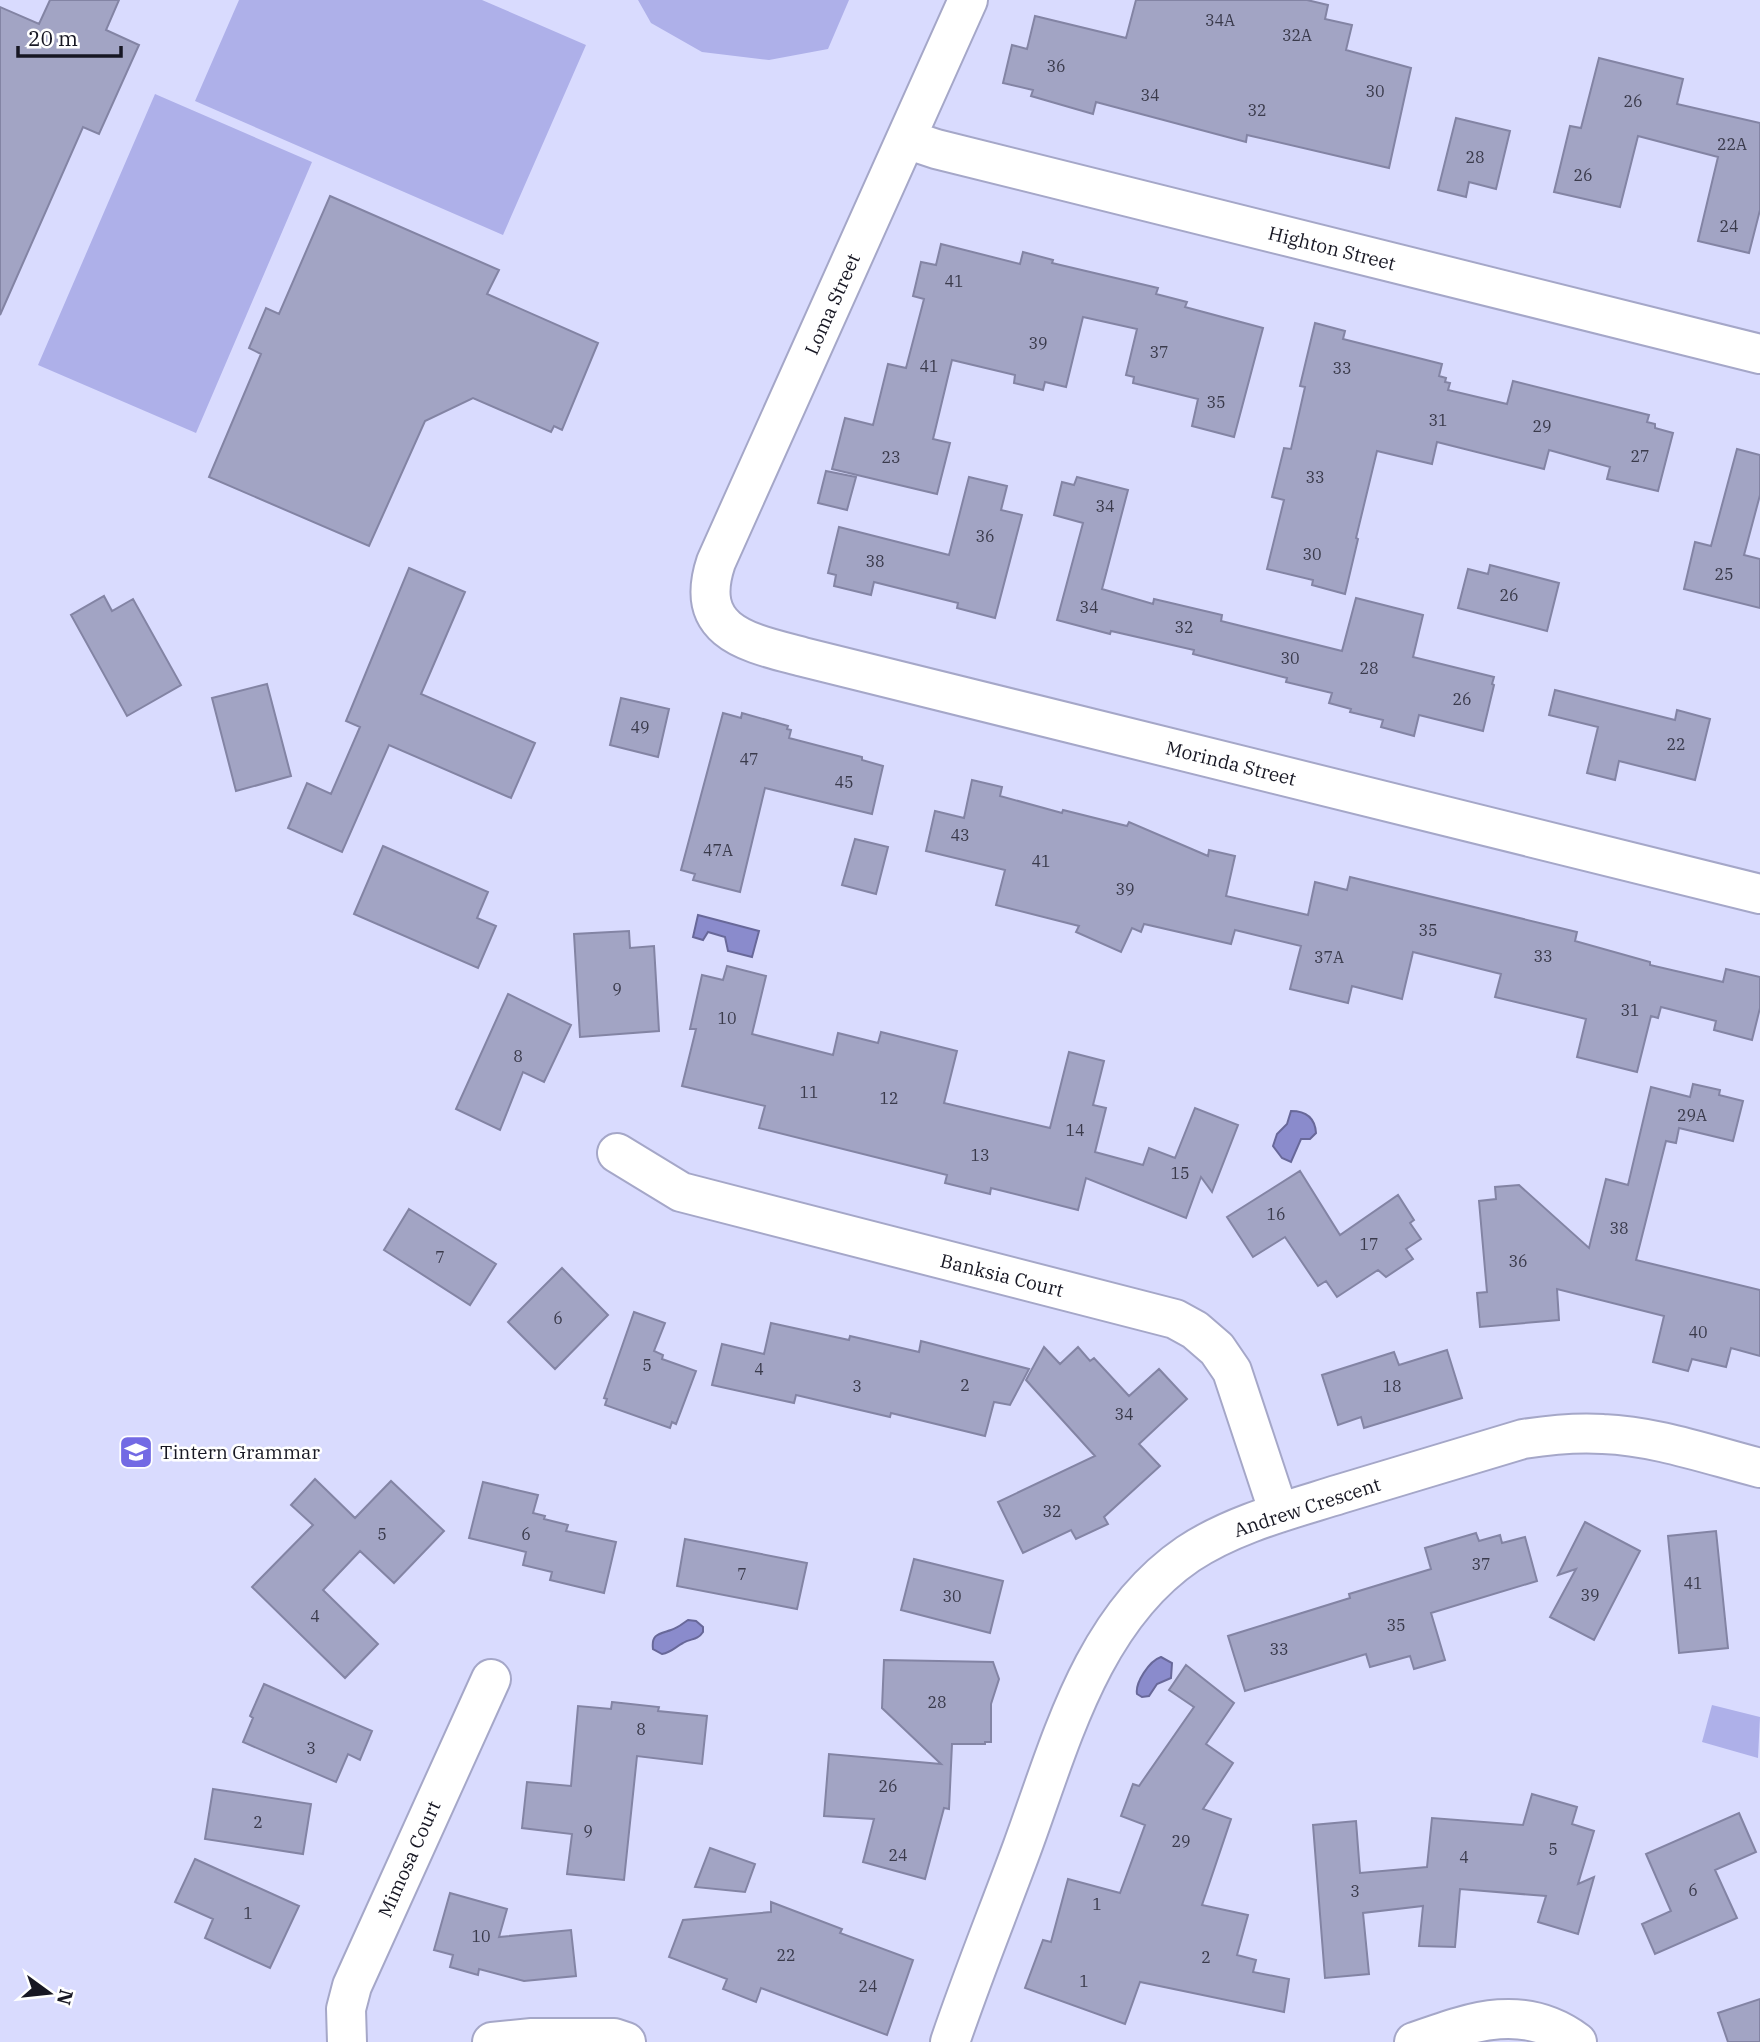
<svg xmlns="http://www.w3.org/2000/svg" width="1760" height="2042" font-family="'IBM Plex Serif',serif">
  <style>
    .green { fill: #aeb0e9 }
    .water { fill: #8a8bcc; stroke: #686899; stroke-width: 2 }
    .building { fill: #a2a4c4; stroke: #8384a4; stroke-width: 2 }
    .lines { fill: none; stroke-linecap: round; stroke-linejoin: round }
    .minor-casing { stroke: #a5a7c8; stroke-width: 42 }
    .minor { stroke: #fff; stroke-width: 38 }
    .labels { text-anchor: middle; stroke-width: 5; stroke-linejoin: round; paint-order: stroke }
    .number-label { font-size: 16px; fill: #3a3a4b }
    .street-label { font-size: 19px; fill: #171723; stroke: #fff }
    .poi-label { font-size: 19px; fill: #171723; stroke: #fff; text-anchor: start }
  </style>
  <rect width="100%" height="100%" fill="#d9dbfe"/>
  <!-- green -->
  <path class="green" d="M239,0h243l104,45 -83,190 -308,-134z
    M638,0h211l-21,49 -59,11 -67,-8 -51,-29z
    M155,94l157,68 -116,271 -158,-68z
    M1712,1705l48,12 -2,41 -56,-16z"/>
  <!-- water -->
  <path class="water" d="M698,915l61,16 -7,26 -24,-6 -3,-14 -17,-5 -5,8 -10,-3z
    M1291,1111c15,0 24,7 25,22l-6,6h-9l-10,23 -9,-4 -9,-12 4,-12 10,-10z
    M688,1620l8,1 7,6v5c-6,9 -12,6 -20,11 -8,4 -11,9 -21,11l-9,-5c-2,-15 6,-15 18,-19 7,-2 11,-6 17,-10z
    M1161,1657l11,6 -1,15 -14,6 -8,12 -7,1 -5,-3c-2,-11 12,-33 24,-37z"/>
  <!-- building -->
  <path class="building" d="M50,0h69l-13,30 33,15 -40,89 -16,-7 -83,188v-308l39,17z
    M1136,0h171l21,5 -3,14 27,6 -6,25 65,18 -22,100 -142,-33 -1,7 -150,-40 -3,12 -62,-18 2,-6 -30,-7 9,-38 15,4 8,-33 91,22z
    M1599,58l84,21 -6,25 83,19v87l-11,43 -51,-12 20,-84 -80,-21 -18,71 -66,-15 16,-66 11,2z
    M1456,118l54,13 -14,58 -27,-7 -3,15 -28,-7z
    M330,196l169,74 -12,24 111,49 -36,87 -8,-4 -3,6 -78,-34 -48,23 -56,125 -160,-69 52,-123 -12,-6 17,-40 13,6z
    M941,244l79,20 3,-12 30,8 -1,3 106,25 -2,6 31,8 -2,5 78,21 -29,109 -42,-11 6,-27 -65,-16 1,-6 -8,-2 11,-46 -54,-12 -17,70 -21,-5 -2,8 -29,-7 1,-8 -63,-15 -19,79 17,4 -13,51 -105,-25 13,-51 28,7 15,-61 18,4 18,-69 -11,-3 8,-34 15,3z
    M1315,323l30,8 -2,8 99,25 -3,12 7,2 -1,4 5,1 -2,7 59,14 6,-23 136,34 -2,7 8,2v4l18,5 -15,58 -51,-12 3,-12 -61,-17 -5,19 -107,-27 -5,22 -55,-13 -21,87 2,1 -13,55 -33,-9 1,-5 -46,-11 17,-69 -12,-3 12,-49 7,1 14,-62 -5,-1z
    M1737,449l23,6v40l-16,60 16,4v49l-76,-19 11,-47 16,4z
    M826,471l30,6 -9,33 -29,-7z
    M969,477l38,9 -6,24 21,5 -27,103 -38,-10 1,-5 -84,-21 -3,13 -37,-9 2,-11 -8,-2 11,-46 110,28z
    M1077,477l51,13 -26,99 51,15 1,-5 68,16 -1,6 121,30 14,-53 67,17 -10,42 81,20 -2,7 2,1 -11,46 -64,-16 -5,21 -33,-9 2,-7 -33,-8 1,-3 -22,-6 3,-10 -46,-11 1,-4 -94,-24 1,-4 -83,-19 -1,3 -53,-14 26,-97 -29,-8 8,-33 12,3z
    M1490,565l69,18 -12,48 -89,-23 10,-39 20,5z
    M409,568l56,24 -44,102 114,49 -24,55 -122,-53 -47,107 -54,-24 19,-45 24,11 29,-67 -14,-6z
    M104,596l8,15 21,-12 48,86 -54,31 -56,-101z
    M267,684l24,92 -55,15 -24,-93z
    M1555,690l120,30 2,-10 33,9 -15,61 -76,-19 -4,19 -28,-7 11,-46 -49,-12z
    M621,698l48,11 -11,48 -48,-12z
    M723,713l18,5 1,-5 46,13 -1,3 4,1 -2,8 73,19v3l21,6 -11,48 -107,-26 -25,104 -47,-12 2,-6 -14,-4z
    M972,780l30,7 -2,9 62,17 1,-3 64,16 2,-4 79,34 1,-6 26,6 -9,40 82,19 7,-33 32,8 3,-13 227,55 -2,9 75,21v3l73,17 3,-13 34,8v31l-8,32 -38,-10 2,-9 -55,-14 -3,11 -7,-2 -14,56 -60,-15 9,-38 -91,-22 6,-23 -88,-22 -11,47 -50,-13 -4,17 -58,-14 11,-43 -66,-16 -4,14 -87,-20 -3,8 -9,-4 -11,24 -45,-20 3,-6 -83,-21 9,-35 -79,-19 9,-40 29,7z
    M855,839l33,8 -12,47 -34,-9z
    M383,846l105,46 -11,26 19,8 -18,42 -124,-54z
    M629,931l1,17 24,-2 5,85 -79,6 -6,-103z
    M727,966l39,10 -14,58 81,21 5,-22 40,10 3,-11 76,19 -13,52 106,25 19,-76 35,9 -11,44 13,3 -11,44 48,13 6,-17 26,10 20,-50 43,17 -26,67 -11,-15 -15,41 -100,-40 -8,32 -87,-22 -1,6 -45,-11 2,-8 -188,-47 6,-22 -83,-20 14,-57h-6l12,-54 21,5z
    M508,994l63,31 -27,57 -21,-10 -23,58 -44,-21z
    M1693,1084l27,6 -1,5 24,6 -10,40 -54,-13 -3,15 -10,-2 -30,119 124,30v66l-29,-8 -5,19 -34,-8 -4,12 -35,-9 11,-46 -107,-27 2,31 -79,7 -3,-34 10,-1 -8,-91 17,-2 -1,-12 24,-2 70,63 17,-69 22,6 23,-98 39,10z
    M1300,1171l40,64 58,-40 16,25 -4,3 11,16 -15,10 7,10 -27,18 -8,-7 -41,27 -11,-16 -8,5 -33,-49 -32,20 -26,-40z
    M409,1209l87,55 -26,41 -86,-55z
    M562,1268l46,47 -53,54 -47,-47z
    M634,1312l31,11 -11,28 9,4 -1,4 34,12 -20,53 -4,-2 -2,6 -65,-23 2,-6 -3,-1z
    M771,1323l78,17 1,-4 69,16 2,-11 108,28 -19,36 -16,-3 -9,34 -94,-23 -1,4 -94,-22 -2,8 -82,-18 10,-41 42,10z
    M1044,1347l16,17 18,-17 12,14 4,-3 35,38 30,-27 28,30 -48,45 21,22 -56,51 4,7 -32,15 -5,-9 -48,23 -25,-51 97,-46 -69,-76z
    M1447,1350l15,48 -98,30 -3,-11 -23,8 -16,-50 72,-23 5,13z
    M315,1479l40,39 36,-37 53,50 -50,52 -34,-32 -37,39 55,54 -33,34 -93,-91 61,-62 -22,-20z
    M483,1482l55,13 -5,18 12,3 -1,3 24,6 -2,6 50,11 -12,51 -54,-13 2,-8 -29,-7 3,-13 -57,-14z
    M1585,1522l55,29 -46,89 -44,-23 26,-48 -18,6z
    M1716,1531l12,117 -49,5 -11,-117z
    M1476,1533l3,8 21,-6 2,8 23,-6 12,44 -106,32 14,47 -31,9 -4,-13 -40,11 -4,-13 -121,37 -17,-55 122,-38 -1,-4 82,-25 -6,-21z
    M685,1539l122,24 -10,46 -120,-23z
    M914,1559l89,22 -13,52 -89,-23z
    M884,1660l109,2 6,17 -8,25v38h-6v2h-33l-3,65 -5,-1 -19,71 -62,-17 11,-43 -50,-3 5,-62 112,10 -59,-56z
    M1186,1665l48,38 -28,41 27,19 -30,46 28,10 -29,86 46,10 -11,40 19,5 -3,12 36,7 -5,33 -144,-30 -15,42 -100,-36 18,-48 8,2 17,-63 52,14 25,-68 -24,-9 12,-32 6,2 55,-79 -25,-17z
    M264,1684l108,47 -12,29 -12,-6 -12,28 -93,-40 10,-24 -3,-2z
    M612,1702l47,5 -1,4 49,5 -5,48 -65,-8 -13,124 -57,-6 5,-40 -50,-6 5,-46 44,4 7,-80 33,3z
    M213,1789l98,15 -8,50 -98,-15z
    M1532,1794l45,13 -5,17 22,7 -16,53 16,-7 -16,57 -40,-12 8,-26 -86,-7 -5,58 -36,-1 4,-40 -60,7 6,61 -44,4 -12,-153 43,-4 4,52 67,-6 5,-49 91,7z
    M1739,1813l17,39 -41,18 22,48 -82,36 -13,-30 29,-13 -25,-57z
    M710,1848l45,16 -10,28 -50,-5z
    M195,1859l104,47 -29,62 -65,-30 8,-19 -38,-17z
    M450,1893l57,16 -8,28 72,-7 5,46 -52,5 -45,-12 -1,6 -28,-8 3,-12 -19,-5z
    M771,1902l71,27 -2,4 73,27 -26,75 -126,-47 -5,14 -33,-13 4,-10 -58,-22 14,-37 88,-8z
    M1760,1999v43h-32l-10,-29z"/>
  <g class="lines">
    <!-- minor casing -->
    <g class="minor-casing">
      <path id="minor" d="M968,0l-252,562c-24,72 35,81 87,95l957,237
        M906,139l30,10 824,205
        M617,1153l64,39 494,127 20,11 22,19 15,22 47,142
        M347,2042l-1,-33 6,-23 139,-307
        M492,2042l40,-4h82l12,4
        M950,2042c22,-65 48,-129 72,-194 38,-103 69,-228 166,-294 45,-30 101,-44 152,-60 61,-18 122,-37 183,-55 26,-4 53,-7 80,-5 53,2 106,21 157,34
        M1414,2042c57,-20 109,-40 163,0"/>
    </g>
    <!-- minor -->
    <use href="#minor" class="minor"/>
  </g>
  <!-- icons -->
  <defs>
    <g id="school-square" transform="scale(1.75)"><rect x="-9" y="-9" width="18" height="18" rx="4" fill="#736ae4" stroke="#fff"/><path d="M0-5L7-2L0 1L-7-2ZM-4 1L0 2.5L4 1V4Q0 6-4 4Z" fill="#fff"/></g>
  </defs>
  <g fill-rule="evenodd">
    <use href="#school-square" x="136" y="1452"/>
  </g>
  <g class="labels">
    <!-- number labels -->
    <g class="number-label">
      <text x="1220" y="26">34A</text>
      <text x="1297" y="41">32A</text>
      <text x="1056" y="72">36</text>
      <text x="1375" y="97">30</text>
      <text x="1150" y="101">34</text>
      <text x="1633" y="107">26</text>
      <text x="1257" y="116">32</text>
      <text x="1732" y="150">22A</text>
      <text x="1475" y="163">28</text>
      <text x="1583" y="181">26</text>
      <text x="1729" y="232">24</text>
      <text x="954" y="287">41</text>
      <text x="1038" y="349">39</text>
      <text x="1159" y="358">37</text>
      <text x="929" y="372">41</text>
      <text x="1342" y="374">33</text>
      <text x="1216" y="408">35</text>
      <text x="1438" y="426">31</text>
      <text x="1542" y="432">29</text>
      <text x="1640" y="462">27</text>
      <text x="891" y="463">23</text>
      <text x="1315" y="483">33</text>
      <text x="1105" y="512">34</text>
      <text x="985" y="542">36</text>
      <text x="1312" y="560">30</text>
      <text x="875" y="567">38</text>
      <text x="1724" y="580">25</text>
      <text x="1509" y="601">26</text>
      <text x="1089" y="613">34</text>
      <text x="1184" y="633">32</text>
      <text x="1290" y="664">30</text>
      <text x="1369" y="674">28</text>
      <text x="1462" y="705">26</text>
      <text x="640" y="733">49</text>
      <text x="1676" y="750">22</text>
      <text x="749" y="765">47</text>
      <text x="844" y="788">45</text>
      <text x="960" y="841">43</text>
      <text x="718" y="856">47A</text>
      <text x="1041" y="867">41</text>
      <text x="1125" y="895">39</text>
      <text x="1428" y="936">35</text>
      <text x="1543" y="962">33</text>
      <text x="1329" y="963">37A</text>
      <text x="617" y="995">9</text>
      <text x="1630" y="1016">31</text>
      <text x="727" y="1024">10</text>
      <text x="518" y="1062">8</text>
      <text x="809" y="1098">11</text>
      <text x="889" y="1104">12</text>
      <text x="1692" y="1121">29A</text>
      <text x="1075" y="1136">14</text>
      <text x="980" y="1161">13</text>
      <text x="1180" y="1179">15</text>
      <text x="1276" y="1220">16</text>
      <text x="1619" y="1234">38</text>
      <text x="1369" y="1250">17</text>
      <text x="440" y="1263">7</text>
      <text x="1518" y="1267">36</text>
      <text x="558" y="1324">6</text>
      <text x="1698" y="1338">40</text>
      <text x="647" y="1371">5</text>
      <text x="759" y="1375">4</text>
      <text x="965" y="1391">2</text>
      <text x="857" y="1392">3</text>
      <text x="1392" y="1392">18</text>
      <text x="1124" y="1420">34</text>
      <text x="1052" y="1517">32</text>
      <text x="382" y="1540">5</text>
      <text x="526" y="1540">6</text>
      <text x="1481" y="1570">37</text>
      <text x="742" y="1580">7</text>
      <text x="1693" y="1589">41</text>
      <text x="1590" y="1601">39</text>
      <text x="952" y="1602">30</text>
      <text x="315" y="1622">4</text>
      <text x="1396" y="1631">35</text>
      <text x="1279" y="1655">33</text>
      <text x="937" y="1708">28</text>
      <text x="641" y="1735">8</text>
      <text x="311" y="1754">3</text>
      <text x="888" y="1792">26</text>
      <text x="258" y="1828">2</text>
      <text x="588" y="1837">9</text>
      <text x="1181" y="1847">29</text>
      <text x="1553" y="1855">5</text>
      <text x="898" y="1861">24</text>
      <text x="1464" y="1863">4</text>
      <text x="1693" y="1896">6</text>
      <text x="1355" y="1897">3</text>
      <text x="1097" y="1910">1</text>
      <text x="248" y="1919">1</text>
      <text x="481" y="1942">10</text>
      <text x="786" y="1961">22</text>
      <text x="1206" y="1963">2</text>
      <text x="1084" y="1987">1</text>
      <text x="868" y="1992">24</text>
    </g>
    <!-- street labels -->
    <g class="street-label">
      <text transform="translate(1332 248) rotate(14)" y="7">Highton Street</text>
      <text transform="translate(832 304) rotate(-66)" y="7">Loma Street</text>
      <text transform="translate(1231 763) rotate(14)" y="7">Morinda Street</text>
      <text transform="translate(1002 1275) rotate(14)" y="7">Banksia Court</text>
      <text transform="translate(1307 1507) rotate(-18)" y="7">Andrew Crescent</text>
      <text transform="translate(409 1859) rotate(-66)" y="7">Mimosa Court</text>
    </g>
    <!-- poi labels -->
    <g class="poi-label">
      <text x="160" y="1459">Tintern Grammar</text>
    </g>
  </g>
  <!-- north arrow -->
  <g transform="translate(49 1993) rotate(105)" stroke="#ffffff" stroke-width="5" paint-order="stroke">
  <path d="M0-5L12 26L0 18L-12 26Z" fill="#171723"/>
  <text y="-10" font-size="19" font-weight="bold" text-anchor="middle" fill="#171723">N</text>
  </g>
  <!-- scale -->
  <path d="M18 46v10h103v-10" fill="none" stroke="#171723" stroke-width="3.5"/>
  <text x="28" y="46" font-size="21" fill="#171723" stroke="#ffffff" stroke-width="5" paint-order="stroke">20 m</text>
</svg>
